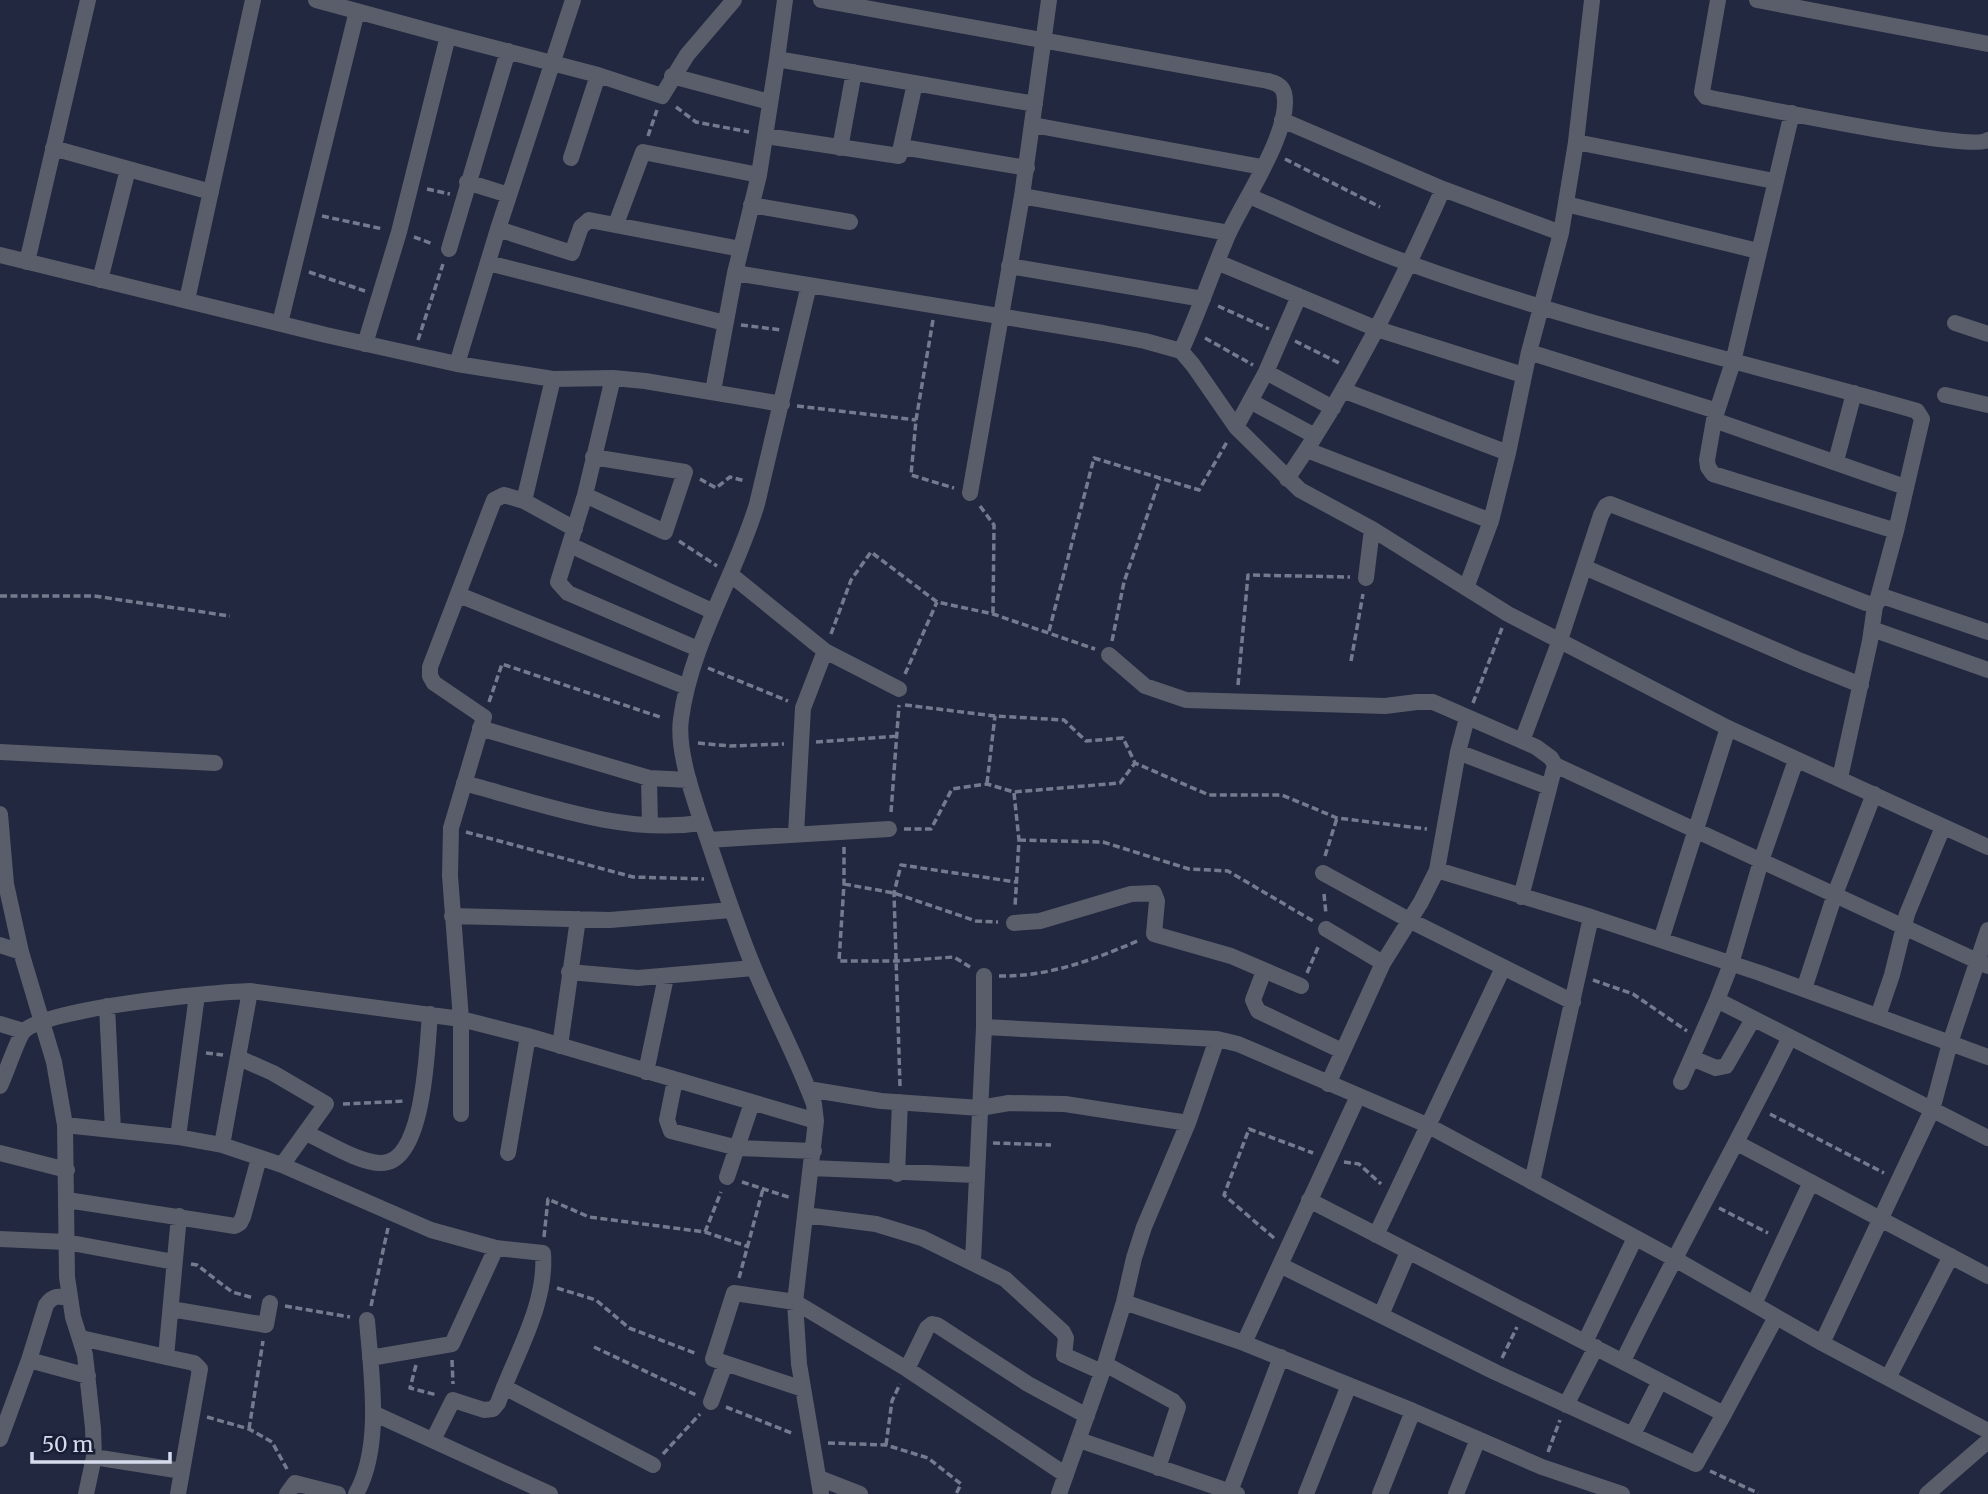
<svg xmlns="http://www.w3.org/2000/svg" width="1988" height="1494" font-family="Merriweather,serif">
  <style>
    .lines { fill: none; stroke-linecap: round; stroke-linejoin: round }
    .path { stroke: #757b8f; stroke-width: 3.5; stroke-dasharray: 7 3.5; stroke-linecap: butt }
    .street { stroke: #5a5e6a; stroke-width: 16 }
  </style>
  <rect width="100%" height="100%" fill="#21283f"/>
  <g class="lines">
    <!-- path -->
    <path class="path" d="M676,107l20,15 53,10
      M648,136l9,-26
      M1285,159l95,48
      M427,189l23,5
      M322,216l61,13
      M414,237l19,7
      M309,272l56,19
      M1218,306l51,23
      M933,320l-17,100 -5,55 43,13
      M741,325l41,5
      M1205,338l48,27
      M418,340l25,-76
      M1295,341l46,23
      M797,406l119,14
      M700,479l16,9 14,-11 15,4
      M980,506l14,19 -1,89
      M679,541l38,25
      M0,596h94l136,20
      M1049,631l45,-173 105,32 28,-48
      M831,634l20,-54 20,-28 66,50 56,12 102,35
      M1112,641l12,-59 36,-103
      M1351,661l12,-67
      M708,668l80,33
      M905,674l32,-72
      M1238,685l10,-110 102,2
      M489,702l13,-38 161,54
      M1473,703l29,-75
      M905,705l90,11 69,4 22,21 37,-3 12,25 74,32h73l55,23 90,11
      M816,742l82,-6
      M698,743l32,3 54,-2
      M987,783l8,-67
      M1014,793l5,47 -4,67
      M891,812l8,-107
      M904,829h27l21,-40 35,-5 27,8 106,-9 15,-20
      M466,832l167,45 71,2
      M1019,840l84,2 86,27 39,2 85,50
      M844,847v37l-5,77h59l56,-4 16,10
      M1325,856l12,-38
      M844,884l50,9 82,28 22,1
      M1324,894l2,20
      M1307,973l12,-28
      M999,976c50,1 96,-17 141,-36
      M1593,980l40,14 54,37
      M206,1053l17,2
      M900,1086l-6,-193 7,-28 115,17
      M343,1104l62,-3
      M1770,1114l114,59
      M993,1143l58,2
      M1344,1162l15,2 22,20
      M742,1182l49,16
      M1719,1208l49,25
      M705,1232l16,-40
      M544,1237l4,-38 41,18 116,15 44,15
      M1274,1238l-50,-43 25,-66 64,24
      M191,1264l6,1 35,27 22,6
      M739,1278l24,-89
      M557,1288l39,12 33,28 68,26
      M285,1306l65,11
      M371,1306l17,-78
      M594,1347l102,48
      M1502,1358l15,-31
      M452,1360l1,24
      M416,1365l-6,23 27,7
      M726,1407l68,27
      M207,1417l42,12 23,13 15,27
      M249,1429l14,-88
      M828,1443l58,2 42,13 33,26 -5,10
      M886,1445l6,-44 8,-17
      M1548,1452l12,-32
      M663,1454l37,-40
      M1710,1471l48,22"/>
    <!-- street -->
    <path class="street" d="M316,0l132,36
      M573,0l-75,229 74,24 9,-26 8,-7 152,29
      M821,0l447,81c7,2 14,4 16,12 9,37 -42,109 -57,144 -16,38 -29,77 -46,114
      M1718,0l-16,92 4,5c38,7 263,55 282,43
      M1757,0l231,44
      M777,59l8,-59
      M672,76l98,26
      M1282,120l161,69 118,44
      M1033,125l229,42
      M766,136l133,20 16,-73
      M1576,142l16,-142
      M902,147l125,21
      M53,148l158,44
      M840,148l14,-76
      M571,158l27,-83
      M467,182l42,13
      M1022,196l207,37
      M1249,196c54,23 107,49 162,68 165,60 337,99 506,147l5,8 -26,112
      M1566,204l192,47
      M751,205l99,17
      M616,224l27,-72 116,23
      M449,249l59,-198
      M0,255l326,80 131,29 96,15 60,-1 32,3 137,23
      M27,262l61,-262
      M1217,262l160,67 146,46
      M488,263l237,60
      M1009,266l194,33
      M735,273l368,60 42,8 36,10 12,14 43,62 64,63 72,39 136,85 220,114 260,119
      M100,280l28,-111
      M809,285l-52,219c-22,73 -66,139 -76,215 -5,35 17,91 28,124 14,42 28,84 45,125 19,46 43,90 60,136l2,17 -21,181 4,62 22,130
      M187,300l66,-300
      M280,323l77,-312
      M1955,323l33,11
      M365,344l34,-112 49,-196 150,39 64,21 25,-41 47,-55
      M1529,352l188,59
      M457,364l41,-135
      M1266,372l67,36
      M613,378l-28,117 -27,87 10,11 130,56
      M553,379l-29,122 51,28
      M713,391l22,-118 24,-98 18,-116 258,45
      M1345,391l163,62
      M1945,395l43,10
      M1250,401l65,35
      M1714,420l191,67
      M1236,427l30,-55 33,-76
      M1307,450l184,71
      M1836,461l18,-68
      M1287,479c64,-93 110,-187 156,-290
      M970,493l52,-297 27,-196
      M585,495l80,37 20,-60 -92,-15
      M570,545l144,67
      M1584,567l217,94 60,24
      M730,574l95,77 74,38
      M1366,578l6,-49
      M1466,588l25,-67 17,-68 21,-101 32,-119 15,-91 198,39
      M459,595l228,92
      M1879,595l109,37
      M1872,629l116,41
      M1109,655l36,31 41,14 199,6 32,-4h16l103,45 15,11 4,7 433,201
      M480,728l169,50 40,2
      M1522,741l38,-101 41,-125 5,-9 4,-2 256,99 10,2 20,-74 -183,-57 -5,-7 -1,-7 7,-40 19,-58 59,-249
      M0,752l215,11
      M1458,752l91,35
      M649,778l1,47
      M1840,778l30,-137 5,-35
      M464,783c75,20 158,52 237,40
      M0,814l6,70 15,68 33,110 11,63 2,152 6,40 12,38 8,73 1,29 -8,37
      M796,834l7,-126 22,-57
      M708,840l181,-11
      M1437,870l154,47 169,56 228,84
      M1323,873l86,47 164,82
      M1521,897l34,-132
      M452,916l158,4 121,-10
      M1014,923l26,-2 91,-27 23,-1 3,8 -3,33 77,22 70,30
      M1326,929l57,34
      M1661,940l67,-212
      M0,945l21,7
      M1264,971l-11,29 5,11 84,40
      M569,972l69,6 116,-10
      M1804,989l31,-95 39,-100
      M1717,1000l271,138
      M107,1006l6,124
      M1878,1016l14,-41 15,-61 36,-87
      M0,1024l23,7
      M984,1027l233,12 21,5 189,81 246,133 149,85 166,88
      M560,1046l18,-127
      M239,1058l34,15 53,31 -44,61
      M1692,1058l24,10 10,-2 27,-47
      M646,1072l20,-95
      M675,1080l-8,40 4,11 67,17 76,3
      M1681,1082l36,-82 14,-36 30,-103 35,-101
      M1328,1084l55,-121 38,-61 16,-32 21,-118 9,-34
      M0,1086c5,-10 18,-48 23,-54 21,-24 190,-40 227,-41l211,28 67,17 288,85
      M808,1089l73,12 99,7 29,-5 56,1 123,19 -44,104 -10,31 -10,44 -19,62 -46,130
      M461,1114v-95l-11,-143 1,-48 33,-111 -50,-34 -4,-7v-9l64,-167 10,-5 20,6
      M1188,1123l29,-84
      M65,1125l113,12 44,8 60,20 149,65 65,18 47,5c4,52 -28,102 -45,150l-5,6 -9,1 -31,-10 -20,40
      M306,1133c20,9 53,30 75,30 44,1 46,-117 49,-149
      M178,1137l19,-142
      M1737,1143l251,133
      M222,1145l28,-154
      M0,1153l67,17
      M508,1153l20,-117
      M811,1168l164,7
      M897,1174l3,-72
      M727,1177l25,-74
      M1532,1182l59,-265
      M67,1200l168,26 5,-3 3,-6 16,-59
      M1309,1200l415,214 52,-97
      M805,1215l71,9 46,14 83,41 58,53 3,6 -2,17 38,17
      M1376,1235l127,-267
      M0,1239l66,3 108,20
      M973,1261l11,-234v-51
      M1280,1265l215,107 201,92 28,-50
      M1124,1302l120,41 169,68 129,56 80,27
      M1754,1304l57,-122
      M171,1309l95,16 4,-22
      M1381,1315l27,-63
      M81,1338l85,19 13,-141
      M1585,1342l50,-104
      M1244,1343l114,-247
      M1822,1343l110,-233 18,-67 38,-113
      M166,1357l28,6 6,6 -22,125
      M370,1358l82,-14 44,-96
      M29,1360l17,-55c7,-10 12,-9 23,-7
      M1623,1361c53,-109 113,-215 167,-324
      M1105,1364l68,37 5,6 -20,61
      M907,1369l20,-41 5,-4 5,1 91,59 59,32
      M1888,1378l63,-122
      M504,1387l149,78
      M803,1389l-90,-30 21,-66 61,9 112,67 159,106
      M711,1402l14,-38
      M1566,1405l30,-58
      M373,1413l177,81
      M1633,1434l27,-53
      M0,1439l29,-79 59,16
      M1079,1440l158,54
      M94,1457l88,14
      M819,1478l41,16
      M287,1494l8,-11 43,11
      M356,1494c27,-48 15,-121 11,-174
      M1229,1494l52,-137
      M1306,1494l43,-109
      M1380,1494l33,-83
      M1456,1494l22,-55
      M1927,1494l61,-53"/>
  </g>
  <!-- scale -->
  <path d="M32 1452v10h138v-10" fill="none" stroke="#d5dbeb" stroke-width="3.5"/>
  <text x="42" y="1452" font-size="21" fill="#d5dbeb" stroke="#181e35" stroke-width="5" paint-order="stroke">50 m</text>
</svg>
